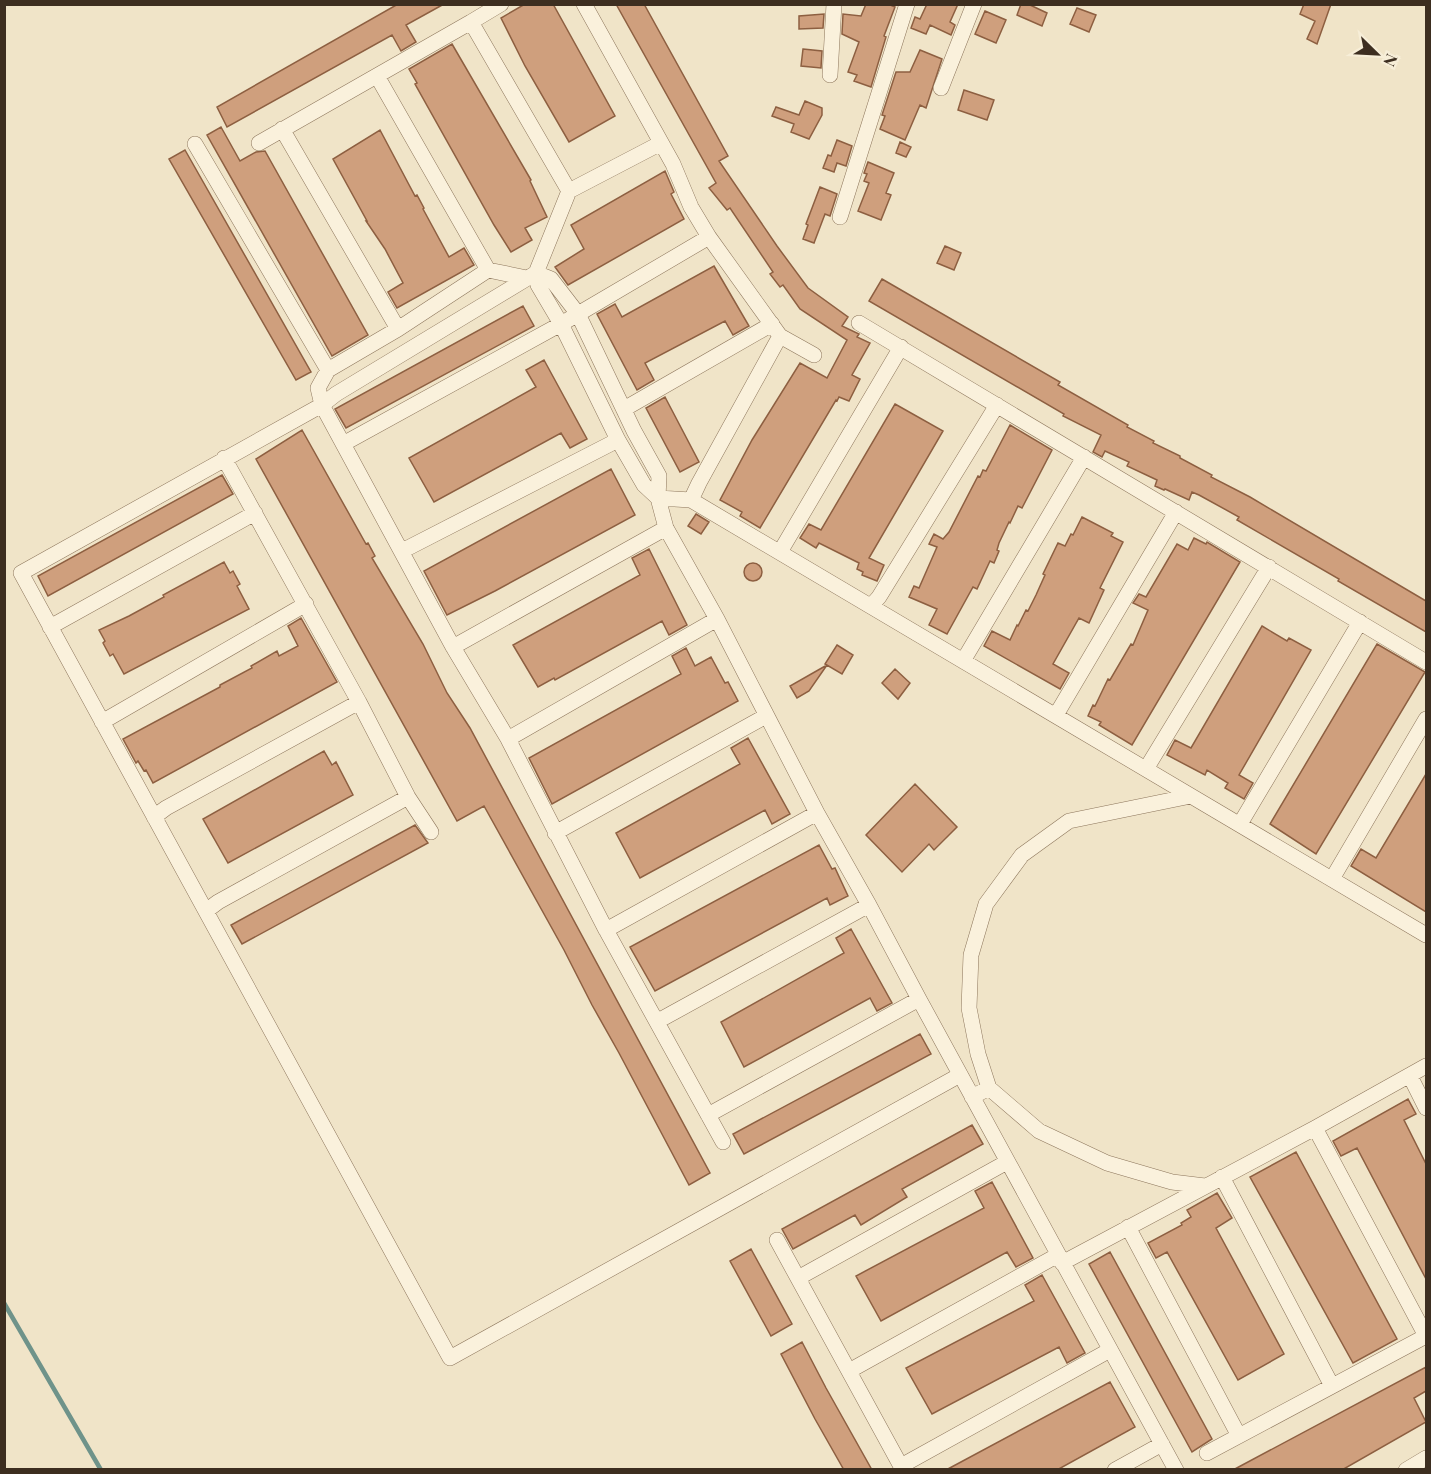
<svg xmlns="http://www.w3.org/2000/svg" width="1431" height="1474" font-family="'Playfair Display',serif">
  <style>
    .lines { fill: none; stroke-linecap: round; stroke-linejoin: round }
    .stream { stroke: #6f938a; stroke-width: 4.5 }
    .building { fill: #cf9f7d; stroke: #8d5f41; stroke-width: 1.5 }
    .minor-casing { stroke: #8d765c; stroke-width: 16 }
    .minor { stroke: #faf1dc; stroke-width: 15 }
  </style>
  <rect width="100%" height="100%" fill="#f0e4c8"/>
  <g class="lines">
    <!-- stream -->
    <path class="stream" d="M4,1303l97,167"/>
  </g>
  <!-- building -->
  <path class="building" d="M398,4h46l-38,21 10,17 -15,9 -9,-16 -165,92 -10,-20z
    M525,4h28l62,112 -46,26 -44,-76 -24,-48z
    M616,4h28l84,152 -9,5 58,85 31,42 40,29 -6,9 17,8 -2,3 13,6 -18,32 8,4 -11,22 -10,-4 -2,4 -1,-1 -76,128 -20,-12 2,-4 -22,-12 32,-60 48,-77 27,15 20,-38 -47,-31 -17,-24 -3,2 -10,-13 3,-2 -43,-64 -3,2 -18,-22 7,-5z
    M866,4h22l7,3 -11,29 2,1 -15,50 -17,-6 3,-6 -9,-3 11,-30 -17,-8 1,-20 18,2z
    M927,4h31l-8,18 5,3 -4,10 -21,-10 -4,9 -15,-6 4,-11 5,2z
    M1021,4h7l19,9 -5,13 -25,-11z
    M1304,4h27l-14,40 -10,-5 8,-18 -15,-7z
    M1077,8l19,7 -7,17 -19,-8z
    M985,11l21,9 -10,23 -21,-9z
    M824,14l-1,14 -24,1v-13z
    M452,44l79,136 -1,1 17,36 -22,11 7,12 -21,12 -17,-27 -79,-141 2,-1 -8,-14z
    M803,49l19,2 -1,17 -20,-2z
    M920,50l22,9 -16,49 -6,-3 -15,35 -25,-11 5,-13 -3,-1 14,-43h14z
    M964,90l30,10 -7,20 -29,-10z
    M805,101l17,7v7l-13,24 -18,-7 3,-8 -22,-8 4,-9 23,8z
    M221,127l19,34 16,-9 9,-1 103,184 -36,21 -125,-221z
    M380,130l35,66 2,-1 7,13 -1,1 26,48 15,-9 10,17 -77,43 -9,-16 15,-9 -18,-34 -19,-28h1l-34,-62z
    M837,140l15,6 -6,20 -9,-3 -3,9 -11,-4 5,-13 3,1z
    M900,142l11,5 -5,10 -10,-4z
    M185,150l126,222 -15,8 -127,-221z
    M868,162l26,11 -8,20 5,2 -10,25 -23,-9 11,-28 -5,-2 3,-7 -3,-1z
    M665,171l9,21 -3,2 13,25 -116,66 -13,-18 29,-18 -13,-24z
    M820,187l17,7 -7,22 -5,-2 -11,29 -11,-4 5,-14 -2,-1z
    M945,246l16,7 -7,17 -17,-7z
    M714,266l35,60 -16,9 -8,-14 -80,42 9,17 -17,10 -40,-76 18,-10 7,13z
    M882,279l178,103 -2,3 70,40 -1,2 27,14 -1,2 27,13v2l32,17 -1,2 39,20 176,104v31l-88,-51 1,-2 -102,-59 2,-3 -40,-22 -7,-3 -3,8 -24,-11 -1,1 -9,-4 2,-6 -30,-14 2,-4 -24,-11 -3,6 -9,-5 8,-17 -38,-19 1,-2 -195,-113z
    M523,306l11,20 -188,102 -11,-19z
    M544,360l43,79 -17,9 -9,-15 -127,69 -25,-44 127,-71 -10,-17z
    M665,397l34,65 -19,10 -34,-64z
    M895,404l48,27 -74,127 15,7 -7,16 -15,-6 1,-3 -6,-3 2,-6 -40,-20 -3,5 -16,-10 9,-14 12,6z
    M1010,425l42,25 -30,58 -4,-2 -8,17 -1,-1 -10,21 -2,7 2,1 -5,12 -4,-2 -13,28 -4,-2 -26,47 -18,-9 8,-16 -28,-12 5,-11 5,2 18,-41 -8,-3 5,-10 9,5 6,-7 29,-56 2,1 3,-7 3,1z
    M302,430l64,114 2,-1 7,13 -3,2 51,86 24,49 23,35 240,445 -21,12 -70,-132 -27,-48 -28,-55 -80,-144 -27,15 -201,-362z
    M611,469l24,46 -140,76 -48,24 -23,-44z
    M222,475l11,19 -185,102 -10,-20z
    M696,514l13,8 -8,12 -13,-8z
    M1082,517l31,16 -2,3 12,6 -23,46 4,2 -15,33 -10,-5 -26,46 16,9 -9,16 -76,-43 8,-15 18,9 7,-15 1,1 8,-16 2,1 8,-16 9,-20 -2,-1 15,-31 7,3 6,-12 2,1z
    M1194,538l12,6 1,-2 33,20 -108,183 -33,-20 2,-3 -13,-6 5,-11 2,1 13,-27 2,1 21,-36 2,1 15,-35 -15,-7 6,-9 7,3 31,-53 11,6z
    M649,549l38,76 -18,10 -7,-14 -107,59 -1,-2 -16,9 -25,-42 127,-70 -8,-17z
    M224,562l6,11 3,-2 7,13 -3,2 12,23 -125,65 -11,-20 -3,2 -7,-13 2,-2 -6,-11 30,-14 35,-19 -1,-2z
    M744 572a9 9 0 1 1 18 0a9 9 0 1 1-18 0Z
    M301,618l36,64 -184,101 -7,-13 -2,1 -6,-10 -2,2 -13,-24 97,-52v-2l32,-17 -1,-2 26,-15 2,5 19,-10 -10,-20z
    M1262,626l25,15 2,-3 22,12 -72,125 14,8 -9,16 -19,-11 3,-5 -21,-13 -2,5 -38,-20 8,-15 16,8z
    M1377,644l48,28 -109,182 -46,-30z
    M837,645l16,10 -11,19 -17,-10z
    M686,648l9,18 16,-9 14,26 3,-1 10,19 -186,103 -23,-46 152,-84 -9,-18z
    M827,665l-18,26 -12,7 -7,-12z
    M895,669l15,14 -12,16 -16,-16z
    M748,738l42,76 -18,10 -7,-14 -125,68 -24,-45 124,-69 -9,-16z
    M324,751l8,14 4,-3 17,33 -125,68 -25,-44z
    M1426,774v138l-75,-46 10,-17 15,9z
    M915,784l42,43 -23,23 -5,-6 -27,28 -36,-37z
    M415,825l13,18 -186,101 -11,-19z
    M819,845l13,24 3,-1 13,28 -18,9 -3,-7 -172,93 -25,-44z
    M851,929l41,74 -15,8 -7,-13 -126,69 -23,-45 123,-69 -8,-15z
    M920,1034l11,20 -187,100 -11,-20z
    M1408,1099l8,15 -12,6 22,44v115l-69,-131 -16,8 -8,-15z
    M972,1125l11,19 -81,45 5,8 -46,28 -6,-10 -62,34 -11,-20z
    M1296,1152l101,187 -44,24 -103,-186z
    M992,1182l41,76 -17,9 -9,-15 -126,69 -25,-45 128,-68 -9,-17z
    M1217,1193l15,25 -16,10 68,126 -46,26 -71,-128 -11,6 -8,-15 34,-18 -1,-2 10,-6 -4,-7z
    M751,1249l41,75 -21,12 -41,-75z
    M1110,1252l102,187 -20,13 -103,-188z
    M1042,1275l43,78 -18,10 -8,-16 -127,67 -26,-46 128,-67 -9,-16z
    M802,1342l24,46 46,82h-28l-29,-51 -34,-65z
    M1426,1367v24l-12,7 12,24 -84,48h-109z
    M1110,1382l25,45 -78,43h-111z"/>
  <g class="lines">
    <!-- minor casing -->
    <g class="minor-casing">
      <path id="minor" d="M501,4l-30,18 98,169
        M584,4l89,160 18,43 18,30 71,99 34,19
        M830,75l4,-71
        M377,76l111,194
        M941,88l33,-84
        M282,129l116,200
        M259,143l212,-121
        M661,143l-92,48 -33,82 -200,121 -14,11 -301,168 429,785 510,-283
        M195,144l133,226
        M840,217l67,-213
        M527,278l-39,-8 -90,59 -70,41 -10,18 4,17 131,242 55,92 98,191 117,212
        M859,323l567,339
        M624,409l148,-85
        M343,444l218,-120 148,-87
        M224,458l135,244 49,95 23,35
        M691,500l8,-17 81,-147
        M402,551l216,-111
        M780,552l121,-205
        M871,606l8,-9 118,-192
        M50,627l205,-114
        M453,647l213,-119
        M963,661l121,-204
        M1056,715l120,-203
        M102,722l204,-118
        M508,739l209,-120
        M1146,769l123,-202
        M154,817l12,-9 193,-106
        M1240,824l120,-202
        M555,833l211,-117
        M1332,879l94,-160
        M206,911l12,-9 190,-105
        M606,930l211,-117
        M658,1021l211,-116
        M1410,1076l16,32
        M989,1088l50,43 68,32 65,19 33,4
        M972,1097l17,-9 -11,-34 -9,-46 2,-53 15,-51 36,-49 47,-34 122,-25
        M708,1115l211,-116
        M1315,1128l111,208
        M1222,1177l110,209
        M1128,1227l111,209
        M777,1240l126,230
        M1062,1263l253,-135 111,-62
        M798,1278l209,-116
        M849,1371l209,-116
        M1207,1453l219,-117
        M901,1466l209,-116
        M1115,1470l47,-26
        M1176,1470l-257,-471 -50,-94 -52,-92 -100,-194 -51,-91 -8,-30 1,-22 -25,-45 -56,-117 -27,-35 -15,-6 2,12 23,39 57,116 26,45 14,13 33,2 735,435
        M1406,1470l20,-12"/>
    </g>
    <!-- minor -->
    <use href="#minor" class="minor"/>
  </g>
  <!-- border -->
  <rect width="1431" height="1474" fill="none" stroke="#3d2e20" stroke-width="12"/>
  <!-- north arrow -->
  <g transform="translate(1377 54) rotate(114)" stroke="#f7eed8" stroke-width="4.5" paint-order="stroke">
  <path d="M0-4.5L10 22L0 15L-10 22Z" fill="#3d2e20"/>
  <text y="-9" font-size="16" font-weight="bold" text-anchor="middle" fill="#3d2e20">N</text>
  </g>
</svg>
